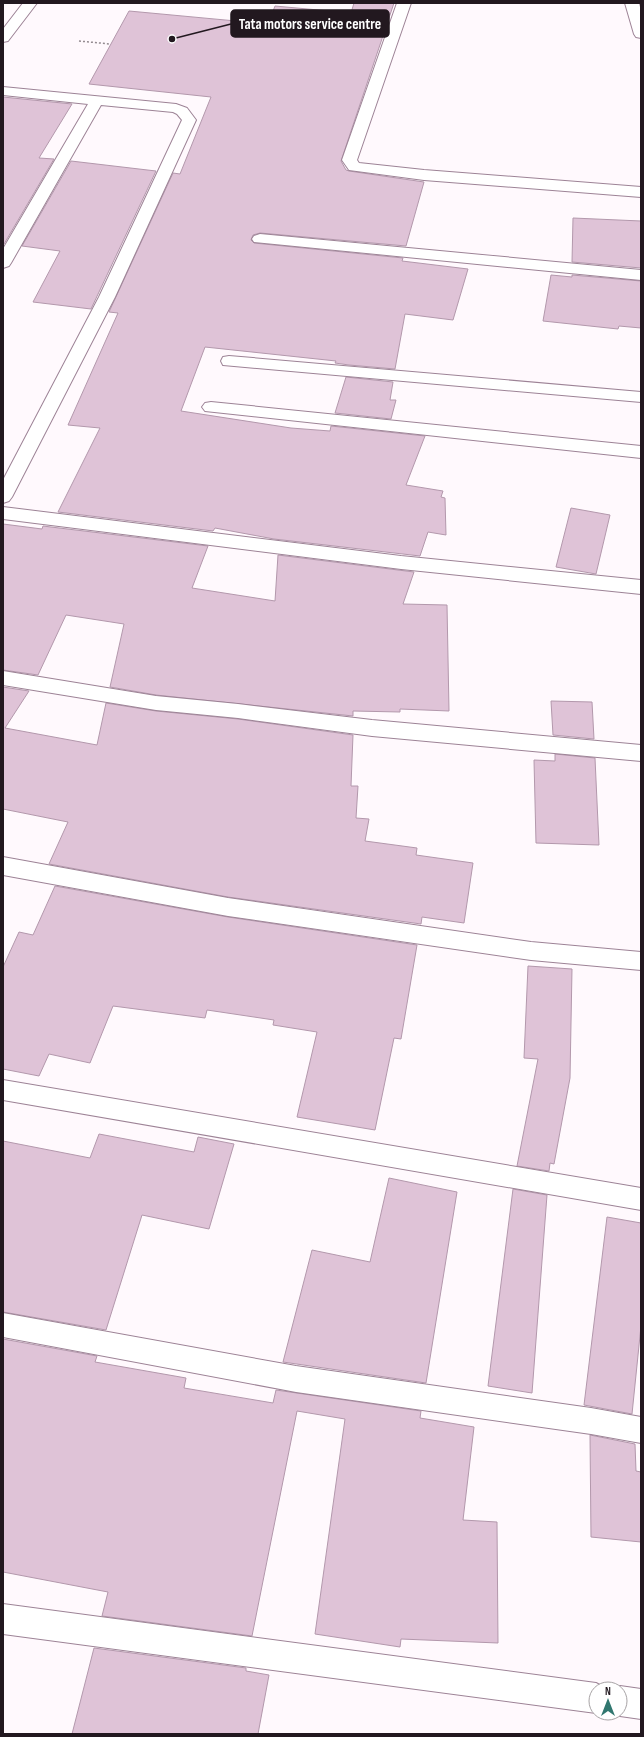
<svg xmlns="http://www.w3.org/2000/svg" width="644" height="1737" font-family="'Sofia Sans Condensed',sans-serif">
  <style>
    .building { fill: #dfc3d7; stroke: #b398ac }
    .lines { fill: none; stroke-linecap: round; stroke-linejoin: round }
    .minor-casing { stroke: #9d8396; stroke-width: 2 }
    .path { stroke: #938b90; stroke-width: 1.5; stroke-dasharray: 2 2; stroke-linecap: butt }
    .minor { fill: #fff; fill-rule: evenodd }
    .leader { fill: none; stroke: #22181f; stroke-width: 1.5 }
    .callout-dot { fill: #22181f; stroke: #fff; stroke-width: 1.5 }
    .callout { fill: #22181f; stroke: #22181f; stroke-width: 1.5 }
    .callout-label { font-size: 15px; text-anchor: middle; font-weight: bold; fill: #fff }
  </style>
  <rect width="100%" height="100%" fill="#fff9fd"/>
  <!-- building -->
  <path class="building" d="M354,3h40l-53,158 5,9 3,1 75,11 -18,64 -146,-13 -7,2 -2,5 3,3 149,15 -1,3 66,8 -15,51 -48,-6 -10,55 -46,-4 -14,-2 1,-2 -131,-14 -24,64 110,17 39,3 1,-5 94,10 -19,49 37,6 -2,6 4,1 1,37 -18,-3 -8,24 -146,-17 -59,-11 -2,3 -155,-19 42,-84 -32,-3 50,-112 -9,-1 64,-139 7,1 31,-77 -122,-13 40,-73 139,13 7,-18 76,7z
    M3,97l69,7 -33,54 15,1 -50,85h-1z
    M71,161l85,10 -65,138 -58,-7 27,-51 -38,-5z
    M573,218l68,3v47l-69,-6z
    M551,275l21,2v-2l69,6v47l-22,-2 -1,3 -75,-8z
    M346,377l47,5 -3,18h6l-5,19 -56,-6z
    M571,508l39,7 -14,59 -40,-7z
    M3,524l39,5 1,-3 8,1 157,19 -16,42 83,13 3,-46 136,17 -11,32 44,1 2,106 -49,-2v3l-47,-1v5l-197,-21 -46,-8 14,-63 -58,-9 -28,60 -35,-5z
    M3,687l26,4 -24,37 92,17 9,-42 50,8 82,8 115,16 -2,51h7l-2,32 13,1 -4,22 52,7 -1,7 57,8 -9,60 -42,-6 -1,7 -193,-27 -179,-33 19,-42 -65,-13z
    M551,701l41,1 2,37 -41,-4z
    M555,754l40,4 4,87 -63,-2 -2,-83 21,1z
    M55,886l173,31 189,28 -16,94 -7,-1 -19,92 -78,-13 20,-85 -44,-7 1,-5 -67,-10 -2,8 -92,-12 -23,57 -41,-9 -10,22 -36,-7v-102l16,-35 14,3z
    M528,966l44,3 -2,109 -16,86 -4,-1 -1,8 -32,-5 21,-107 -14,-1z
    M99,1134l95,18 4,-15 36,7 -25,85 -67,-14 -36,115 -103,-18v-171l87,17z
    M389,1178l68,14 -31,191 -143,-21 29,-112 58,12z
    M513,1189l34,6 -15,198 -44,-7z
    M607,1217l34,6v103l-9,88 -48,-9z
    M3,1339l94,17 -2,6 91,16 -2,10 89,15 3,-13 145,21 -1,7 54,9 -11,93 34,2 1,121 -97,-4 -1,8 -85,-13 30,-215 -48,-8 -45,225 -150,-20 6,-24 -105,-20z
    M590,1435l45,9 1,27 5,1v70l-50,-5z
    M94,1648l152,20v3l23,4 -11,59h-186z"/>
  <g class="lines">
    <!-- minor casing -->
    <g class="minor-casing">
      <path id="minor" d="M23,3h14l-29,38 -5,1v-13z
        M397,3h14l-54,157 2,3 65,7 217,17v10l-217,-17 -75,-10 -7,-10z
        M625,3h14l2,8v27l-5,-1 -2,-3z
        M3,87l173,17 11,4 9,12 -81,177 -103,200 -3,4 -6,2v-23l96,-183 83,-177 -5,-6 -4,-2 -72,-7 -90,158 -2,3 -6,2v-19l85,-145 -85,-9z
        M260,234l381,36v10l-387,-38 -2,-3 2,-3z
        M229,356l412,36v10l-418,-37 -2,-4 2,-4z
        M211,402l430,44v12l-436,-47 -3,-4 3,-4z
        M3,507l398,49 240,24v14l-240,-25 -398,-50z
        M3,671l153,25 82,8 134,16 269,25v16l-269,-25 -134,-18 -82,-8 -153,-25z
        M3,857l225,41 303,44 110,10v18l-110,-10 -303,-44 -225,-41z
        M3,1080l638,108v22l-638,-110z
        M3,1313l293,53 295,42 50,9v26l-50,-9 -295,-42 -293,-55z
        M3,1604l593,79 11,6h-11v24l-593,-79z
        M620,1686l21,3v30l-21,-3 -8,-3h8v-24h-8z"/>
    </g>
    <!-- path -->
    <path class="path" d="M79,41l31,3"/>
    <!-- minor -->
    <use href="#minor" class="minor"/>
  </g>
  <!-- callouts -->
  <path class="leader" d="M172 39L231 24"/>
  <circle class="callout-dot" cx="172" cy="39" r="4"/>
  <rect class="callout" x="231" y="10" width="158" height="27" rx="4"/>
  <g class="callout-label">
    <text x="310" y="29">Tata motors service centre</text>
  </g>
  <!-- border -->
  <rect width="644" height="1737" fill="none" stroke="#22181f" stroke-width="8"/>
  <!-- north arrow -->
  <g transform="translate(608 1701)"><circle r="19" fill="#ffffff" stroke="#a7a3a5"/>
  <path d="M0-3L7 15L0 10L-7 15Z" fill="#30776f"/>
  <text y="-6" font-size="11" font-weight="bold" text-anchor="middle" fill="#22181f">N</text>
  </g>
</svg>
